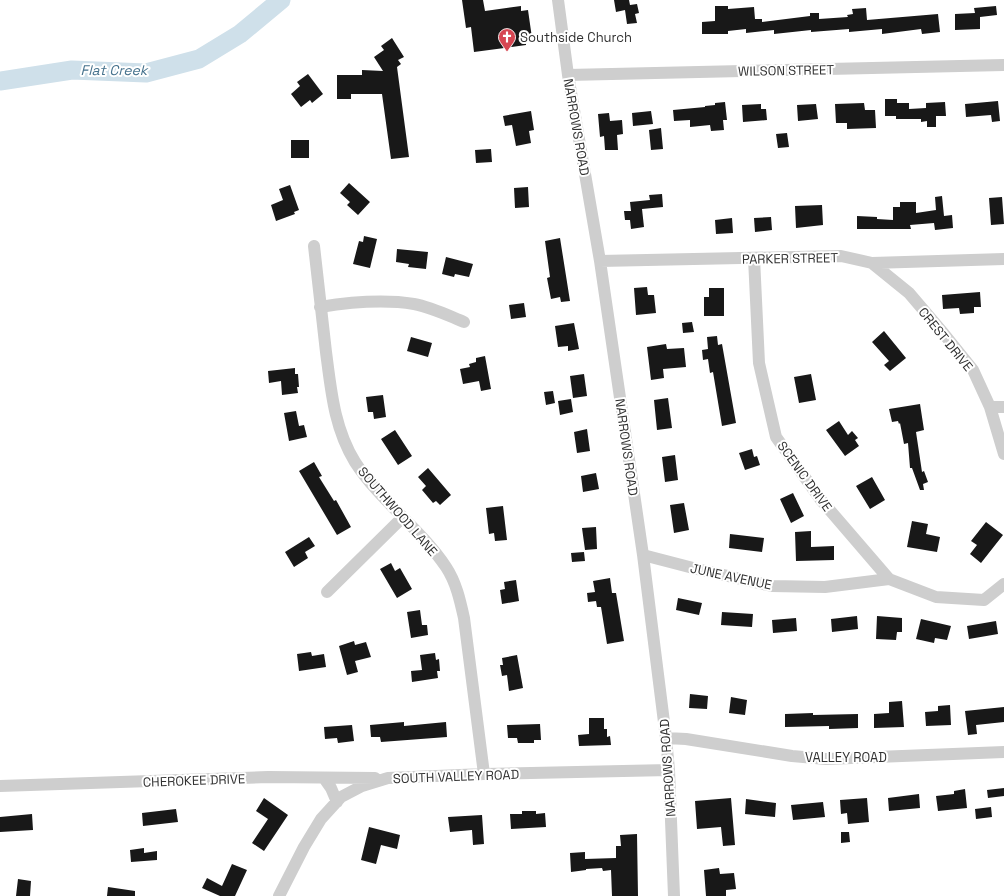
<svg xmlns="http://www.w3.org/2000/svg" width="1004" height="896" font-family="'Space Grotesk',sans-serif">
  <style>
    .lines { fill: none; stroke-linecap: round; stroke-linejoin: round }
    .river { stroke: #cfe0ea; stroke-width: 19 }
    .building { fill: #181818 }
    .street { stroke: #cecece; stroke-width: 12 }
    .labels { text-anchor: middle; stroke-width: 4; stroke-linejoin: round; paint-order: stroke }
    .poi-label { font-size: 13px; fill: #313131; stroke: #fff; text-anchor: start }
    .street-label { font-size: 13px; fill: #313131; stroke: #fff }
    .water-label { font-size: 14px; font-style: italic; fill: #46728d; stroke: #fff }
  </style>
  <rect width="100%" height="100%" fill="#fff"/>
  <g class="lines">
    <!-- river -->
    <path class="river" d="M0,81l72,-11 74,3 53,-14 41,-25 41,-34"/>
  </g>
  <!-- building -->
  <path class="building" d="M462,0h21l2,11 36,-5v5l7,-1 4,28 -6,1v6l-52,7 -3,-25 -5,1z
    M614,0h15l1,5 7,-1 2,9 -4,1 2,9 -10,1 -2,-14 -9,2z
    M715,6h13v3l26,-2 1,12h7v3l48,-6v-3h9v6l29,-2 -1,-2 6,-1 -1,-5 14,-1 1,12 71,-6 2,18 -18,2 -1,-5 -39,5v-5l-33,3v-3l-38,3v-2l-37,4v-4l-28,3v-4l-18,2v3h-26v-12l13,-1z
    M996,6l1,9 -17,2v12l-25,1v-16l20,-1 -1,-5z
    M392,38l12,19 -6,3 3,4 -4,3 12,90 -18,2 -9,-65h-31v5h-14v-24h25v-5l21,1 -9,-14 10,-7 -3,-4z
    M308,74l15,20 -11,9 -2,-3 -9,7 -10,-13 9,-8 -3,-4z
    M885,99h12v4h12v6l17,-1v-5l19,-1 1,14h-10v11h-9v-6l-6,1v-3h-25v-3h-11z
    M998,101l2,20 -8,1 -1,-7 -25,2 -1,-13z
    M725,102l2,18h-4l1,10 -13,1 -1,-6 -20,2v-7l-16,1 -1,-11 32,-3v-1l10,-1v-2z
    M864,103l1,7h10l1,18 -29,1v-6h-11l-1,-19z
    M761,104v5h5l1,11 -24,2 -1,-17z
    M816,104l2,15 -20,2 -1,-16z
    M531,111l3,19 -5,1 2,12 -15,3 -4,-21 -7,1 -2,-10z
    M651,111l2,13 -20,2 -1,-13z
    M609,113l1,8 12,-1 1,14 -6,1 1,15h-13l-1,-14 -4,1 -2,-23z
    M661,128l2,21 -12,1 -2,-20z
    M787,133l2,14 -11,1 -2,-14z
    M291,140h18v18h-18z
    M491,149l1,13 -16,1 -1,-13z
    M349,183l21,19 -12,13 -11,-10 3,-3 -10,-9z
    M290,185l9,25 -5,2 1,2 -19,7 -5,-16 12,-5 -4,-11z
    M528,187l1,20 -14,1 -1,-20z
    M662,194l1,13 -21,2 2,18 -13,2 -1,-9h-5l-1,-9h7l-1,-9 20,-2 -1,-5z
    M942,196l2,20 8,-1 1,13 -18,2 -1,-7 -24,2 1,4h-54v-13l20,1v2l16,1v-13h7v-5h16v11l20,-3 -1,-13z
    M1002,197l2,27 -13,1 -2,-27z
    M822,205l1,20 -27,3 -1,-22z
    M771,217l1,13 -17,2 -1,-14z
    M732,218l1,15 -17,1 -1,-14z
    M364,236l13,3 -7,29 -17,-4 6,-23 4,1z
    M560,238l10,63 -9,1 -1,-5 -9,2 -4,-21 3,-1 -5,-36z
    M397,249l31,3 -2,17 -18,-2 1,-3 -13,-2z
    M446,257l27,7 -4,13 -14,-3 -1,3 -12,-3z
    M647,287l1,8h6l2,18 -20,2 -2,-27z
    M709,288h15v28h-20v-19h5z
    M980,292l1,15h-7v6l-14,1 -1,-6 -16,1 -1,-14z
    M524,303l2,14 -15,2 -2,-14z
    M692,322l2,10 -11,1 -1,-10z
    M574,323l5,26 -11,2v-5l-10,1 -3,-21z
    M884,331l22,27 -16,13 -6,-6 5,-4 -17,-19z
    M717,336l1,9 4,-1 14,79 -14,3 -9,-54 -3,1 -2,-14 -5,1 -1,-10 6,-1 -1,-12z
    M411,337l21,6 -4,14 -21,-6z
    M666,344l1,5 17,-1 2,19 -23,2 1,9 -13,2 -4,-33z
    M485,356l6,33 -10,2 -2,-10 -16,3 -3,-15 10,-2 -1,-3 7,-2v-4z
    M295,368v6h3l1,13h-2l1,6 -16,2 -1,-14 -12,2 -1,-12z
    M584,374l3,22 -14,2 -3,-22z
    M811,374l5,26 -17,3 -5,-26z
    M553,391l2,12 -9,2 -2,-13z
    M383,395l3,22 -12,2 -1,-7h-5l-2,-15z
    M668,398l4,30 -15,2 -3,-30z
    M571,399l2,13 -13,3 -2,-14z
    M920,404l4,26 -8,2 6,40 2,-1 4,11 -5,2 1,6h-4l-8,-22h-2l-2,-25 -4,1 -4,-21 -1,1 -1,-3 -6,1 -3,-13z
    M296,411l3,15 5,-1 3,12 -18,4 -5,-28z
    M839,421l9,14 4,-4 6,7 -3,2 4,6 -14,10 -19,-26z
    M587,429l3,22 -13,2 -3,-21z
    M395,430l17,26 -14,9 -17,-26z
    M752,449l2,8 3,-1 3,9 -15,5 -6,-17z
    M675,455l3,25 -13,2 -3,-25z
    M314,462l8,14 -3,1 15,24 2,-1 15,27 -14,8 -38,-64z
    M428,468l23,27 -11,10 -4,-4 -3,2 -11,-13 4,-4 -8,-9z
    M596,473l3,16 -16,3 -2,-16z
    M872,477l13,23 -15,9 -14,-23z
    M793,493l11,23 -13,7 -11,-24z
    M684,503l5,27 -15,3 -4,-28z
    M503,506l4,34 -12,1 -1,-8 -5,1 -3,-26z
    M912,521l16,3 -2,10 14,3 -3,15 -30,-5z
    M986,522l17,13 -22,28 -11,-9 7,-9 -6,-4z
    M596,527l1,22 -12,1 -3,-22z
    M811,531v16l23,-1v14l-38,1 -1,-29z
    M730,534l34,4 -2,14 -33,-4z
    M309,537l6,9 -10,6 3,6 -14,9 -9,-15z
    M584,552l1,9 -13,1 -1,-9z
    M391,563l4,8 5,-3 12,21 -15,9 -17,-29z
    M610,578l2,15h4l8,48 -17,3 -6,-37h-4l-1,-6 -8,1 -1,-9 8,-1 -2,-11z
    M516,580l3,21 -17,3 -2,-14 5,-1 -1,-7z
    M678,598l24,5 -3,12 -23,-5z
    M420,610l2,15h5l1,10 -17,3 -4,-26z
    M722,612l31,2 -1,13 -31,-2z
    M857,616l1,13 -26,3 -1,-13z
    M877,616l25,2v14h-5l-1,8 -20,-1z
    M796,618l1,13 -24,2 -1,-13z
    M921,619l30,7 -4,14 -12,-2 -1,5 -18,-4z
    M996,621l2,13 -29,5 -2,-13z
    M354,641l1,4 11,-3 5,15 -16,4 3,11 -11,3 -8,-29z
    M311,652l1,4 12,-2 2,13 -27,4 -2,-17z
    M435,653l1,7 3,-1 1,12h-3l1,7 -26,4 -1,-11 11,-1 -2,-15z
    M517,655l6,33 -14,3 -2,-16 -5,1 -2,-11h3l-1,-7z
    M690,694l18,2 -1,13 -18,-1z
    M731,697l16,3 -2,15 -16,-2z
    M902,701l2,26 -30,1v-14l15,-1v-11z
    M950,705l1,20 -25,1 -1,-14 13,-1v-5z
    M1004,707v15l-28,3 1,9 -9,1 -3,-24z
    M813,713v2l45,-1v14l-29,1v-3l-44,1v-13z
    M589,718h15v11h3v8l3,-1 1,9 -32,1 -1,-11 11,-1z
    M404,722v4l42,-4 1,15 -66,5 -1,-5h-9l-1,-12z
    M540,724l1,16h-7v3h-16l-1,-5h-9l-1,-13z
    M352,725l2,16 -16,2 -1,-5 -12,1 -1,-12z
    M1004,788v8l-16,2 -1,-8z
    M965,789l2,19 -29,3 -2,-15 18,-2v-3z
    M919,794l1,14 -31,3 -1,-13z
    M264,798l24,17 -24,36 -12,-8 16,-24 -12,-8z
    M731,798l4,47 -12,1 -2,-19 -24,2 -2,-28z
    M867,798l2,24 -21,2 -1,-11 -6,1 -1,-14z
    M746,799l30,4 -1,14 -30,-3z
    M823,802l2,15 -32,3 -2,-15z
    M991,807l1,10 -16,2 -1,-10z
    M176,809l2,13 -35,4 -1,-13z
    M522,811h14v3l9,-1 1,14 -35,2 -1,-15h12z
    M32,814l1,16 -33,2v-15z
    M482,815l2,29 -11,1 -1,-15 -22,2 -2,-15z
    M369,827l31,8 -3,14 -16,-4 -5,19 -15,-4z
    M841,832h8l1,10 -9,1z
    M637,834l1,62h-26l-1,-26 -8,1 -1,-3 -16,1v1l-15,2 -1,-19 15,-1v7l31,-1v-12h5l-1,-11z
    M144,848v5l13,-2v9l-26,2 -1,-12z
    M232,864l15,6 -12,26h-15l-18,-8 5,-10 15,8z
    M719,868l1,6 14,-1 2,16 -10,1v6h-20l-2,-26z
    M18,879l13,2 -1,15h-14z
    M108,887l27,4v5h-28z"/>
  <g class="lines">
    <!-- street -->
    <path class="street" d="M558,0l10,75 32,186 43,294 23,183 3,32 5,126
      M568,75l436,-10
      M314,246c4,35 8,70 12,106 5,38 8,76 29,110 25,39 65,66 91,105 10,15 14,33 18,51l20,156
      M754,258l5,105 17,74 45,63 68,79
      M600,261l241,-5 31,7 132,-4
      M872,263l37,30 35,41 29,36 17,37 14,47
      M320,307c31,-5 62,-8 94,-3 17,3 33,11 50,18
      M990,407h14
      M643,555l54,14 75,17 53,1 64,-8 47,18 48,3 20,-16
      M327,592l75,-74
      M666,738l20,1 106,17 34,3 178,-7
      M324,778l7,10 6,14
      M0,786l268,-9 107,1
      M279,896l25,-49 17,-28 20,-22 21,-11 26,-8 96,-4 185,-4"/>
  </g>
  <!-- icons -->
  <defs>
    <g id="church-pin" transform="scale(0.9)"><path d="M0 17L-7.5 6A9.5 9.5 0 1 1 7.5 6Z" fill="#d64652" stroke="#fff"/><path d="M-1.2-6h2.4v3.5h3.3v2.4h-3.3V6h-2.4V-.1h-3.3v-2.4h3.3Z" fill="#fff"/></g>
  </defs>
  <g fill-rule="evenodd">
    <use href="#church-pin" x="507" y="37"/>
  </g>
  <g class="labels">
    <!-- poi labels -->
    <g class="poi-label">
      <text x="520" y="42">Southside Church</text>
    </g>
    <!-- street labels -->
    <g class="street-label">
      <text transform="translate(786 70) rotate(-1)" y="5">WILSON STREET</text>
      <text transform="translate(577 127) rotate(80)" y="5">NARROWS ROAD</text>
      <text transform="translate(790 258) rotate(-1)" y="5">PARKER STREET</text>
      <text transform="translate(946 339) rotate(51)" y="5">CREST DRIVE</text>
      <text transform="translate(627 447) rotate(82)" y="5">NARROWS ROAD</text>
      <text transform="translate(805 476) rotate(54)" y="5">SCENIC DRIVE</text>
      <text transform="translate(398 511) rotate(49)" y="5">SOUTHWOOD LANE</text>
      <text transform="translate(731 576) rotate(12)" y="5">JUNE AVENUE</text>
      <text x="846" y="762">VALLEY ROAD</text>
      <text transform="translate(667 768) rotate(-94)" y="5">NARROWS ROAD</text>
      <text transform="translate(456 776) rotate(-2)" y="5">SOUTH VALLEY ROAD</text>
      <text transform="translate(194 780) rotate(-2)" y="5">CHEROKEE DRIVE</text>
    </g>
    <!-- water labels -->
    <g class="water-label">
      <text x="114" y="75">Flat Creek</text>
    </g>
  </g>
</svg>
